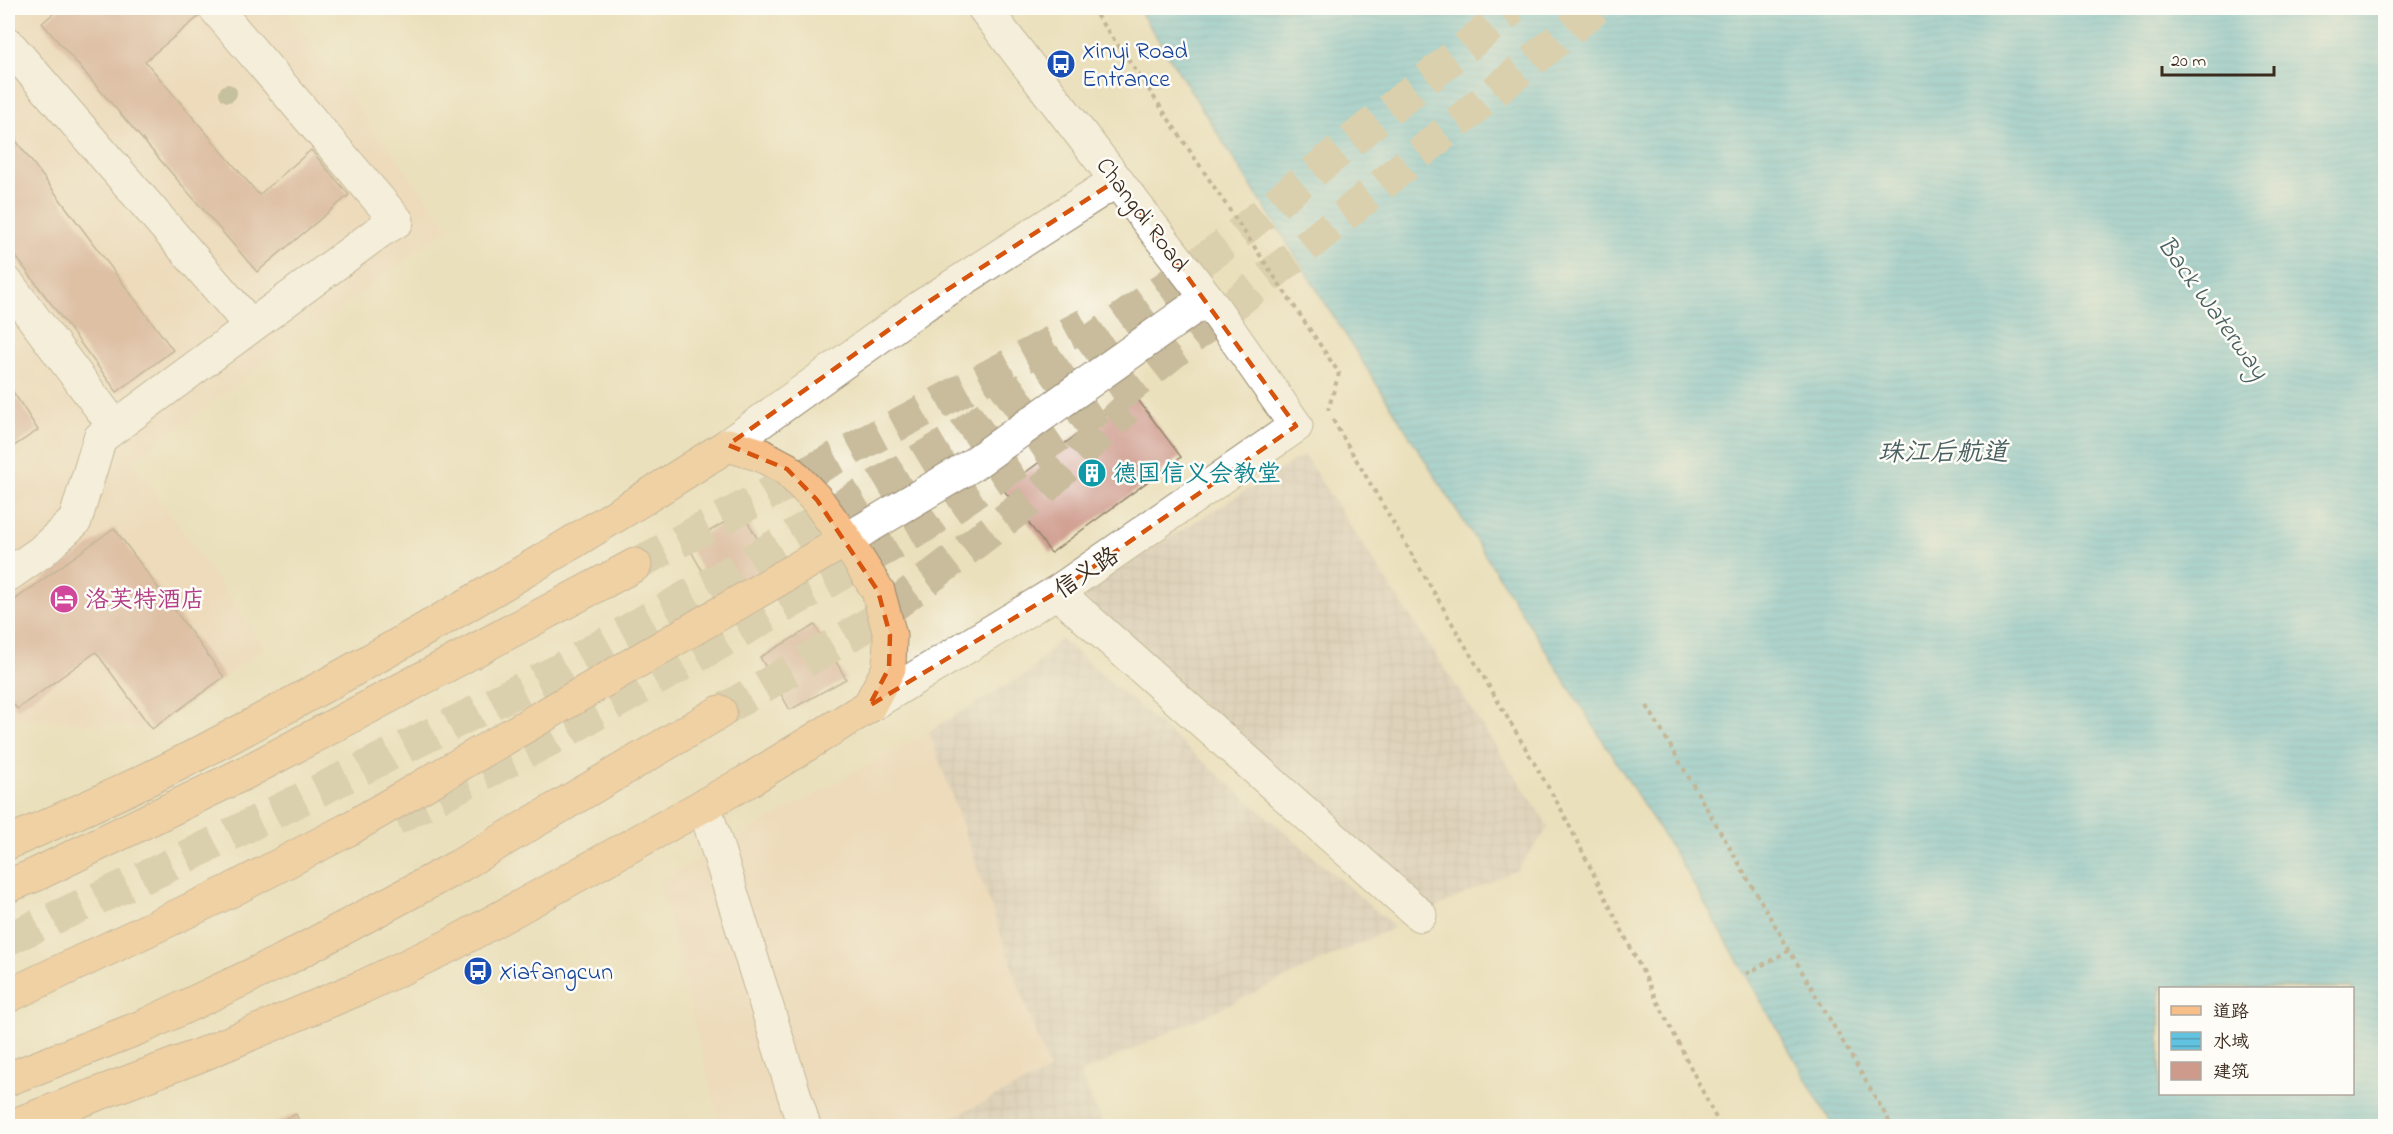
<svg xmlns="http://www.w3.org/2000/svg" width="2393" height="1134" font-family="'Indie Flower','LXGW WenKai TC',sans-serif">
  <style>
    .built { fill: #f0d5bc }
    .industrial { fill: url(#industrial-grid) }
    .water { fill: url(#water-rules); stroke: #4e767f; stroke-width: 1.5; fill-rule: evenodd }
    .building { fill: #ce9a8b }
    .lines { fill: none; stroke-linecap: round; stroke-linejoin: round }
    .major-tunnel { stroke: #c8bc9c; stroke-width: 33; stroke-dasharray: 33 16; stroke-linecap: butt }
    .minor-casing { stroke: #93856d; stroke-width: 35 }
    .major-casing { stroke: #93856d; stroke-width: 35 }
    .path { stroke: #93856d; stroke-width: 4; stroke-dasharray: 4.5 4.5; stroke-linecap: butt }
    .minor { stroke: #fff; stroke-width: 33 }
    .major { stroke: #f7be88; stroke-width: 33 }
    .tree { fill: #989979 }
    .marked { fill: none; stroke: #d7540e; stroke-width: 4.5; stroke-dasharray: 12 8; stroke-linejoin: round }
    .labels { text-anchor: middle; stroke-width: 5; stroke-linejoin: round; paint-order: stroke }
    .transit-label { font-size: 24px; fill: #164399; stroke: #fdfcf7; text-anchor: start }
    .street-label { font-size: 24px; fill: #3b2a1e; stroke: #fdfcf7 }
    .culture-label { font-size: 24px; fill: #0d838f; stroke: #fdfcf7; text-anchor: start }
    .hotel-label { font-size: 24px; fill: #b23c85; stroke: #fdfcf7; text-anchor: start }
    .water-label { font-size: 26px; font-style: italic; fill: #496062; stroke: #fdfcf7 }
  </style>
  <defs>
    <pattern id="industrial-grid" width="8" height="8" patternUnits="userSpaceOnUse" patternTransform="scale(1.5)"><rect width="8" height="8" fill="#cec1b9"/><path d="M0 4h8M4 0v8" fill="none" stroke="#b2a69f"/></pattern>
    <pattern id="water-rules" width="6" height="5" patternUnits="userSpaceOnUse" patternTransform="scale(1.5)"><rect width="6" height="5" fill="#62c3e0"/><path d="M0 2.5h6" fill="none" stroke="#529fb5"/></pattern>
  </defs>
  <rect width="100%" height="100%" fill="#fdfcf7"/>
  <filter id="ink" filterUnits="userSpaceOnUse"><feTurbulence type="fractalNoise" baseFrequency=".0167" numOctaves="2"/><feDisplacementMap in="SourceGraphic" scale="12" xChannelSelector="R" yChannelSelector="G"/><feConvolveMatrix kernelMatrix="1 2 1 2 8 2 1 2 1" color-interpolation-filters="sRGB"/></filter>
  <filter id="wash" filterUnits="userSpaceOnUse"><feTurbulence type="fractalNoise" baseFrequency=".008" numOctaves="4" result="noise"/><feDisplacementMap in="SourceGraphic" scale="24" xChannelSelector="R" yChannelSelector="G"/><feGaussianBlur stdDeviation="1.35" result="paint"/><feColorMatrix in="noise" values="0 0 0 0 0 0 0 0 0 0 0 0 0 0 0 0 0 1.4 0 .05"/><feComposite in="paint" operator="in"/></filter>
  <g filter="url(#wash)">
    <rect width="100%" height="100%" fill="#ebe0bc"/>
    <!-- built -->
    <path class="built" d="M8,8h276l165,220 -316,233 132,187 -113,81 -144,-11z
      M929,731l120,340 -115,55h-214l-61,-245z"/>
    <!-- industrial -->
    <path class="industrial" d="M1304,455l245,372 -32,43 -89,41 -349,-318z
      M1060,638l335,289 -315,147 24,52h-170l115,-55 -120,-340 103,-61z"/>
    <!-- water -->
    <path class="water" d="M1138,8h1247v1118h-552l-143,-248zM2160,988h192v106h-192z"/>
    <g id="blocks">
      <!-- building -->
      <path class="building" d="M60,8h136l6,6 -57,47 114,134 52,-45 38,45 -92,77 -215,-249z
        M8,130l165,220 -56,42 -109,-146z
        M8,384l30,46 -30,20z
        M1133,393l48,64 -130,96 -48,-64z
        M742,512l31,54 -56,31 -30,-53z
        M114,528l110,149 -72,52 -56,-77 -79,57 -9,-13v-91z
        M815,625l31,54 -56,31 -30,-53z
        M296,1114l5,12h-32z"/>
    </g>
  </g>
  <g filter="url(#ink)">
    <use href="#blocks" fill-opacity="0" stroke="#93856d" stroke-width="1.5"/>
    <g class="lines">
      <!-- major-tunnel -->
      <path class="major-tunnel" d="M635,565l451,-241
        M720,712l152,-90 164,-126 90,-87
        M395,819l166,-85 362,-207 202,-136 186,-148 285,-235
        M8,939l154,-70 393,-197 193,-110 210,-125 269,-194 286,-235"/>
      <!-- minor casing -->
      <g class="minor-casing">
        <path id="minor" d="M8,44l243,282
          M8,284l107,143
          M728,445l194,-139 195,-126
          M846,540l126,-75 235,-167
          M8,575l33,-23 34,-31 25,-83 280,-207 17,-10 -182,-213
          M1057,592l363,323
          M869,706l188,-114 239,-166 -89,-128 -223,-290
          M704,805l100,321"/>
      </g>
      <!-- major casing -->
      <g class="major-casing">
        <path id="major" d="M8,843c63,-28 127,-56 188,-88 181,-95 360,-199 532,-310l33,10 26,14 30,31 29,40 32,51 12,44 -1,33 -20,38 -123,76 -295,163 -89,42 -164,69 -186,70
          M8,886l27,-11 210,-102 390,-208
          M8,996l222,-105 117,-61 499,-290
          M8,1079l136,-53 140,-66 175,-94 261,-154"/>
      </g>
      <!-- path -->
      <path class="path" d="M1091,8l42,58 206,307 -11,37
        M1333,420l228,389 159,317
        M1647,706l245,420
        M1746,974l44,-24"/>
      <!-- minor -->
      <use href="#minor" class="minor"/>
      <!-- major -->
      <use href="#major" class="major"/>
    </g>
    <!-- trees -->
    <circle class="tree" cx="228" cy="93" r="9"/>
  </g>
  <!-- marked area -->
  <path d="M0 0H2393V1134H0ZM1117,180l179,246 -239,166 -188,114 20,-38 1,-33 -12,-44 -61,-91 -30,-31 -59,-24 194,-139z" fill="#ebe0bc" fill-opacity=".55" fill-rule="evenodd"/>
  <path class="marked" d="M1117,180l179,246 -239,166 -188,114 20,-38 1,-33 -12,-44 -61,-91 -30,-31 -59,-24 194,-139z"/>
  <!-- icons -->
  <defs>
    <g id="bus-disc" transform="scale(1.5)"><circle r="9.5" fill="#1a4fb4" stroke="#fdfcf7"/><path d="M-5-6H5V4H4V6H2V4H-2V6H-4V4H-5ZM-3.5-4V0h7V-4ZM-3.5 1.2v1.5H-2V1.2ZM2 1.2v1.5H3.5V1.2Z" fill="#fff"/></g>
    <g id="building-disc" transform="scale(1.5)"><circle r="9.5" fill="#0f9aa8" stroke="#fdfcf7"/><path d="M-4-6H4V6H1V3H-1V6H-4ZM-2.5-4.3h1.7v1.8h-1.7ZM.8-4.3h1.7v1.8H.8ZM-2.5-1h1.7V.8h-1.7ZM.8-1h1.7V.8H.8Z" fill="#fff"/></g>
    <g id="hotel-disc" transform="scale(1.5)"><circle r="9.5" fill="#d1479c" stroke="#fdfcf7"/><path d="M-6-4.5h1.5V1H6V5H4.5V3h-9V5H-6ZM-4 0a1.8 1.8 0 1 1 3.6 0ZM.5 0V-2.5h3Q6-2.5 6 0Z" fill="#fff"/></g>
  </defs>
  <g fill-rule="evenodd">
    <use href="#bus-disc" x="1061" y="64"/>
    <use href="#building-disc" x="1092" y="473"/>
    <use href="#hotel-disc" x="64" y="599"/>
    <use href="#bus-disc" x="478" y="971"/>
  </g>
  <g class="labels">
    <!-- transit labels -->
    <g class="transit-label">
      <text x="1082" y="58">Xinyi Road<tspan x="1082" dy="28">Entrance</tspan></text>
      <text x="499" y="979">Xiafangcun</text>
    </g>
    <!-- street labels -->
    <g class="street-label">
      <text transform="translate(1143 214) rotate(53)" y="8">Changdi Road</text>
      <text transform="translate(1086 572) rotate(-34)" y="8">信义路</text>
    </g>
    <!-- culture labels -->
    <g class="culture-label">
      <text x="1113" y="481">德国信义会教堂</text>
    </g>
    <!-- hotel labels -->
    <g class="hotel-label">
      <text x="85" y="607">洛芙特酒店</text>
    </g>
    <!-- water labels -->
    <g class="water-label">
      <text transform="translate(2214 307) rotate(54)" y="9">Back Waterway</text>
      <text x="1943" y="460">珠江后航道</text>
    </g>
  </g>
  <!-- margin -->
  <rect width="2393" height="1134" fill="none" stroke="#fdfcf7" stroke-width="30"/>
  <!-- legend -->
  <rect x="2159" y="987" width="195" height="108" fill="#fdfcf7" stroke="#afa8a0" stroke-width="1.5"/>
  <rect x="2171" y="1006" width="30" height="9" fill="#f7be88" stroke="#afa8a0" stroke-width="1.5"/>
  <text x="2213" y="1017" font-size="18" fill="#3b2a1e">道路</text>
  <rect x="2171" y="1032" width="30" height="18" fill="url(#water-rules)" stroke="#afa8a0" stroke-width="1.5"/>
  <text x="2213" y="1047" font-size="18" fill="#3b2a1e">水域</text>
  <rect x="2171" y="1062" width="30" height="18" fill="#ce9a8b" stroke="#afa8a0" stroke-width="1.5"/>
  <text x="2213" y="1077" font-size="18" fill="#3b2a1e">建筑</text>
  <!-- scale -->
  <path d="M2162 66v9h112v-9" fill="none" stroke="#3b2a1e" stroke-width="3"/>
  <text x="2171" y="66" font-size="18" fill="#3b2a1e" stroke="#fdfcf7" stroke-width="4.5" paint-order="stroke">20 m</text>
</svg>
